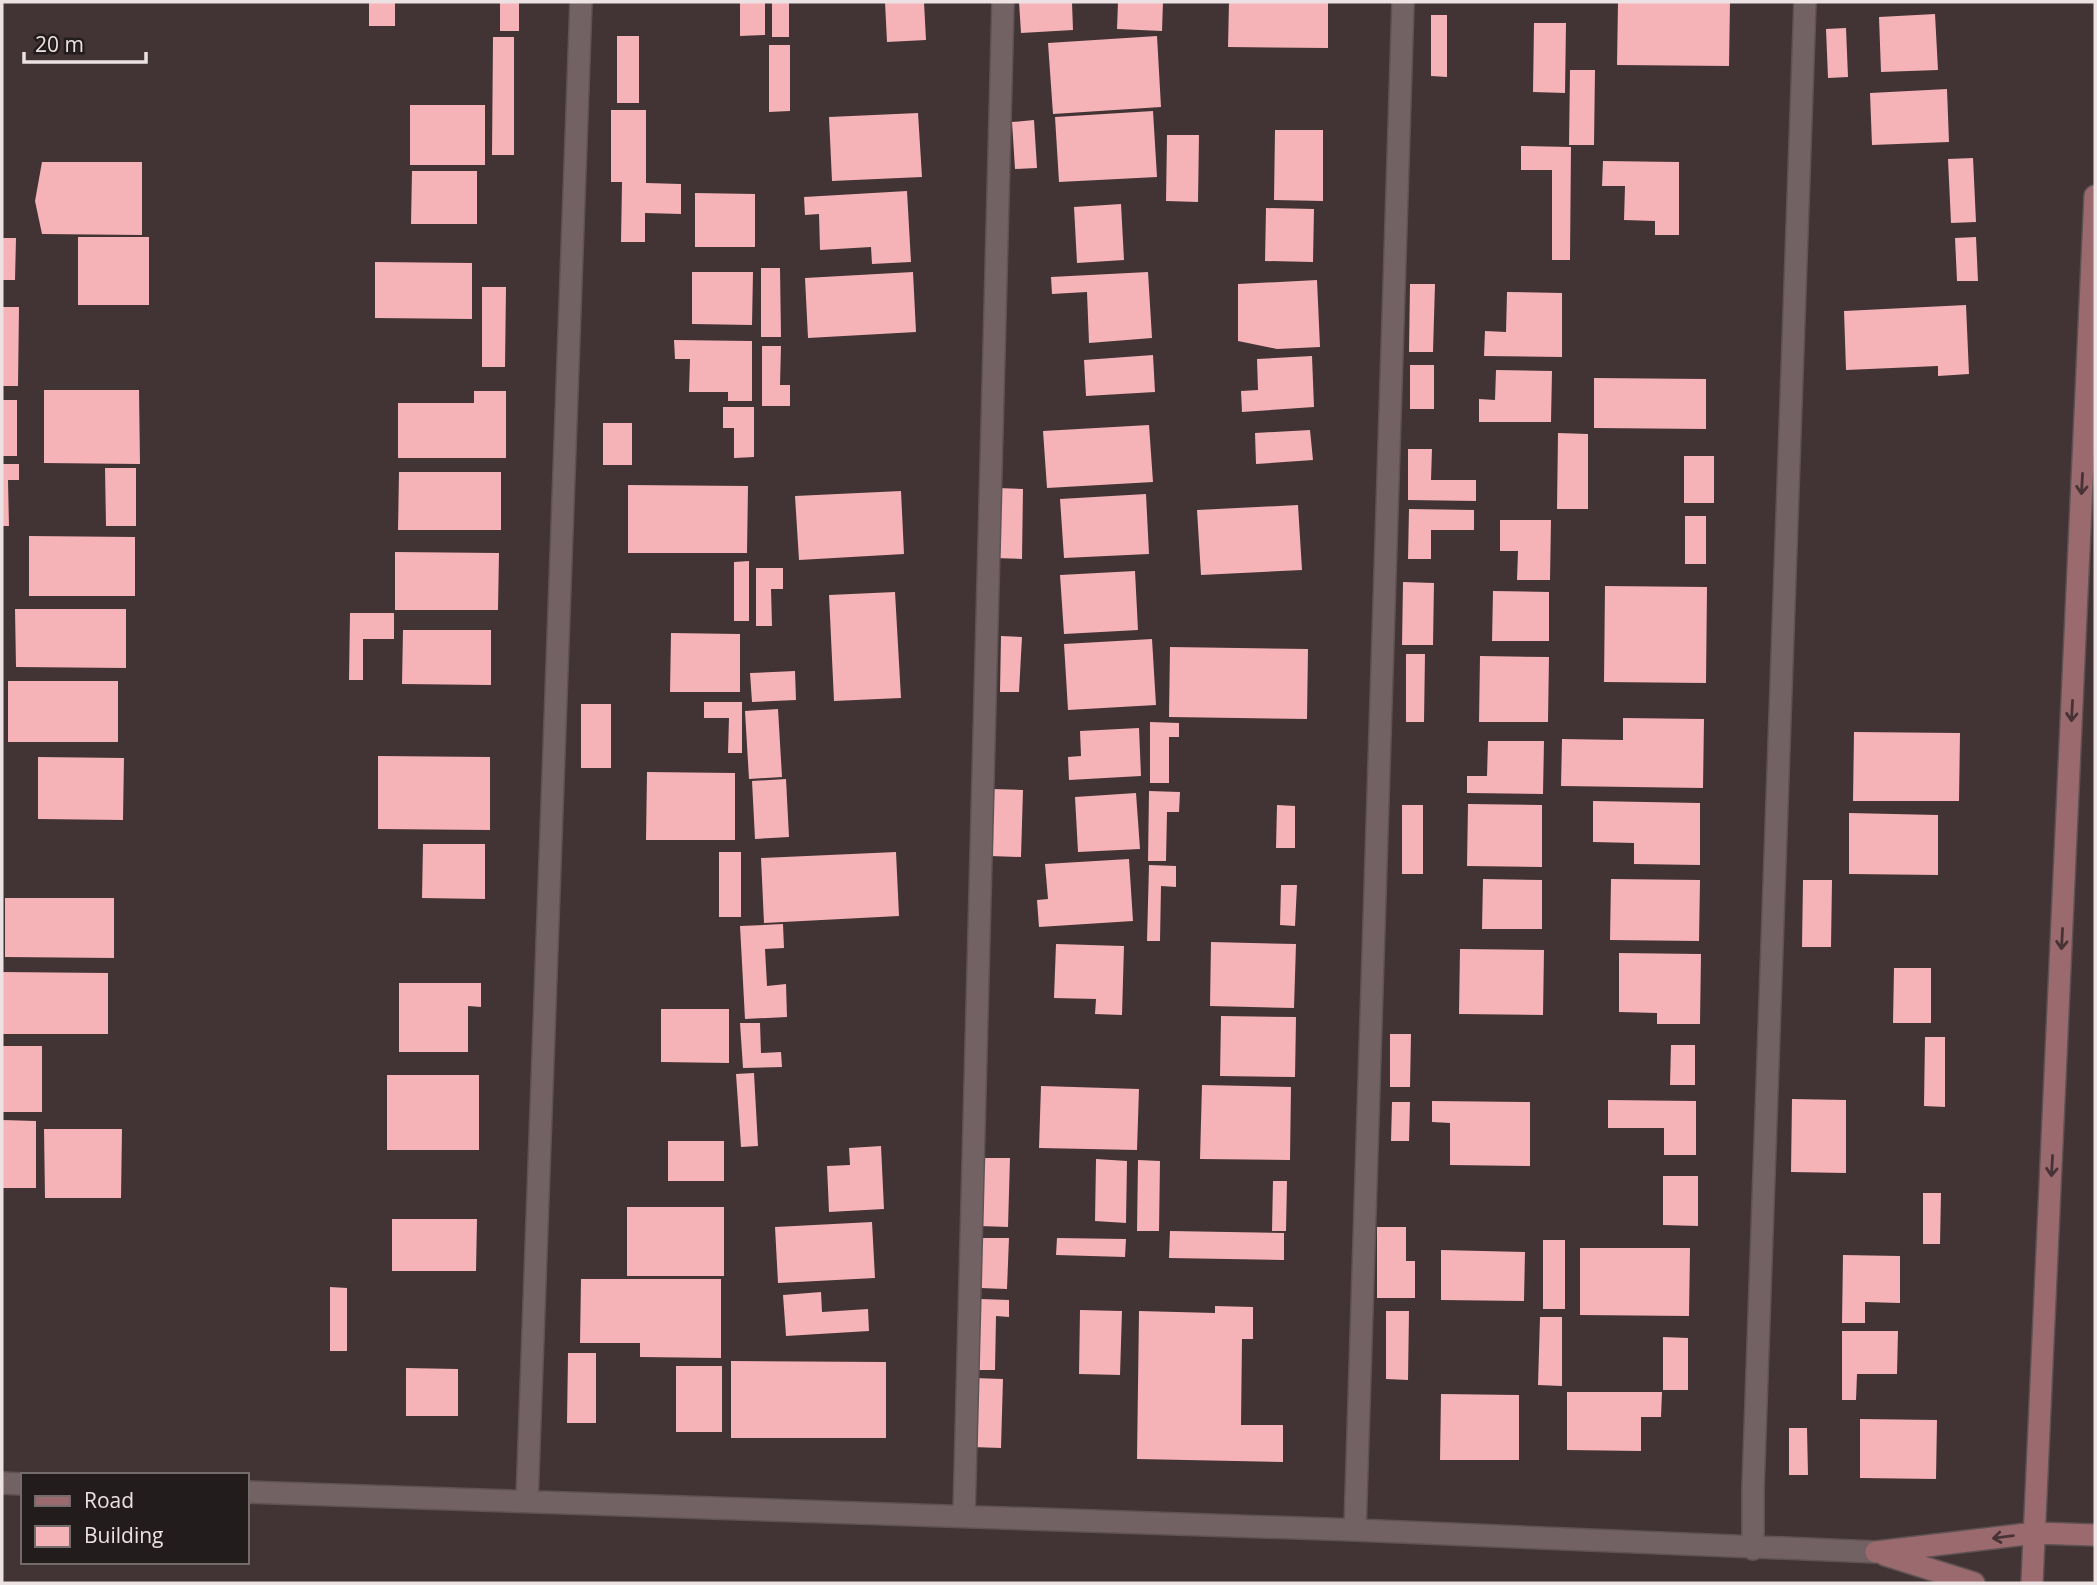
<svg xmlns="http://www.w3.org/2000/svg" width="2097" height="1585" font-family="'Open Sans',sans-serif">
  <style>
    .building { fill: #f5b2b7 }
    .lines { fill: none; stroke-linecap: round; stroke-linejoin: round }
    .street-casing { stroke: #5f5253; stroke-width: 24 }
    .secondary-casing { stroke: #5f5253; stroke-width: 24 }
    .street { stroke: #736263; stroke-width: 21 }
    .secondary { stroke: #9b6a6f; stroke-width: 21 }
    .oneway { stroke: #473336 }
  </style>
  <rect width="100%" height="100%" fill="#423334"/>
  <!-- building -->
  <path class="building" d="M369,2h26v24h-26z
    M500,2h19v29h-19z
    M740,2h25v33l-25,1z
    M772,2h17v35h-17z
    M885,2h39l2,38 -39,2z
    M1019,2h53l1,28 -52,3z
    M1118,2h45l-1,29 -45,-2z
    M1229,2h99v46l-100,-1z
    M1618,2h112l-1,64 -112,-1z
    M1935,14l3,56 -57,2 -2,-55z
    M1431,15h16v62l-16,-1z
    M1534,23h32l-1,70 -32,-1z
    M1846,28l2,49 -20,1 -2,-49z
    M617,36h22v67h-22z
    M1157,36l4,71 -108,7 -5,-71z
    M493,37h21v118h-22z
    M769,45h21v66l-21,1z
    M1570,70h25l-1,75h-25z
    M1947,89l2,53 -77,3 -2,-52z
    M410,105h75v60h-75z
    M611,110h35v73l35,1v30l-36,-1v29h-24l1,-60h-11z
    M1153,111l4,66 -98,5 -4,-65z
    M918,113l4,64 -90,4 -3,-64z
    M1034,120l3,48 -22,1 -3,-47z
    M1275,130h48v71l-49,-1z
    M1167,135h32l-1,67 -32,-1z
    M1521,146l50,1 -1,113h-18v-90h-31z
    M1973,158l3,64 -25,1 -3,-64z
    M1603,161l76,1v73h-24v-14l-31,-1 1,-34h-23z
    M42,162h100v73l-100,-1 -7,-33z
    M412,171h65v53h-66z
    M907,191l4,71 -39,2 -1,-17 -51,3 -1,-36 -14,1 -1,-18z
    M695,193l60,1v53h-60z
    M1121,204l3,56 -47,3 -3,-56z
    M1266,208l48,1 -1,53 -48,-1z
    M78,237h71v68h-71z
    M1976,237l2,44h-21l-2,-43z
    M2,238h14l-1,42h-13z
    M375,262l97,1v56l-97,-1z
    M761,268h19l1,69h-20z
    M692,272h61l-1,53 -60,-1z
    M913,272l3,60 -108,6 -3,-60z
    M1148,272l4,66 -63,5 -2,-51 -35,2 -1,-17z
    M1317,280l3,67 -43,2 -39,-8v-57z
    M1410,284h25l-2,68h-24z
    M482,287h24l-1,80h-23z
    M1507,292l55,1v64l-78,-1 1,-25 21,1z
    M1966,305l3,69 -31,2v-10l-92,4 -2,-59z
    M2,307h17l-1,79h-16z
    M674,340l78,1v60h-24v-9h-39l1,-33h-15z
    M762,346h19l-1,39h10v21h-28z
    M1153,355l2,37 -69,4 -2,-36z
    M1312,356l2,51 -72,5 -1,-21 17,-1 -1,-31z
    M1410,365h24v44h-24z
    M1496,370l56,1 -1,51h-72v-23l16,1z
    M1594,378l112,1v50l-112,-1z
    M44,390h95l1,74 -96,-1z
    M474,391h32v67h-108v-55h76z
    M2,400h15v56h-15z
    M723,407h31v50l-20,1v-30h-11z
    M603,423h29v42h-29z
    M1149,425l4,57 -106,6 -4,-57z
    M1310,430l3,30 -57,4 -1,-31z
    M1558,433l30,1v75h-31z
    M1408,449h24l-1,31h45v21l-68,-1z
    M1684,456h30v47h-30z
    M2,464h17v16h-11l1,46h-7z
    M105,468h31v58h-30z
    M399,472h102v58h-103z
    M628,485l120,1 -1,67h-119z
    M998,488l25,1 -1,70 -27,-1z
    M901,491l3,63 -105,6 -4,-64z
    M1146,494l3,60 -85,4 -4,-59z
    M1298,505l4,65 -101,5 -4,-65z
    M1409,509l65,1v20h-43v29h-23z
    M1685,516h21v48h-21z
    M1500,520h51l-1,60h-33l1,-29h-18z
    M29,536l106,1v59h-106z
    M395,552l104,1 -1,57h-103z
    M749,561v60h-15v-59z
    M756,568h27v21h-12l1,37h-16z
    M1135,571l3,59 -74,4 -4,-59z
    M1403,582l31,1 -1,62h-31z
    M1605,586l102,1 -1,96 -102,-1z
    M1493,591l56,1v49h-57z
    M895,592l6,106 -67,3 -5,-106z
    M15,609h111v59l-110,-1z
    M350,613h44v26h-31v41h-14z
    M403,630h88v55l-89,-1z
    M671,633l69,1v58h-70z
    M1001,636l21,1 -3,55h-19z
    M1152,639l4,66 -88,5 -4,-66z
    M1170,647l138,2 -1,70 -138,-2z
    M1406,654h19l-1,68h-18z
    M1480,656l69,1 -1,65h-69z
    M795,671l1,29 -44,2 -2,-29z
    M8,681h110v61h-110z
    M704,702h38v51h-14l1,-35h-25z
    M581,704h30v64h-30z
    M778,709l4,68 -33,2 -4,-68z
    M1623,718l81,1 -1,69 -142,-2 1,-47 61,1z
    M1150,722l29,1v14h-10v46h-19z
    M1139,728l2,48 -72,4 -1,-23 13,-1 -1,-25z
    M1854,732l106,1 -1,68h-106z
    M1488,741h56l-1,53 -76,-1v-17h20z
    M378,756l112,1v73l-112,-1z
    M38,757l86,1 -1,62 -85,-1z
    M647,772l88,1v67h-89z
    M786,779l3,58 -34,2 -3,-58z
    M992,789l31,1 -2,67 -31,-1z
    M1149,791l31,1 -1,20h-12l-1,49h-18z
    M1136,793l4,56 -62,3 -3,-55z
    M1593,801l107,2v62l-66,-1v-21l-41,-1z
    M1468,804l74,1v62l-75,-1z
    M1277,805l18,1v42h-19z
    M1402,805h21v69h-21z
    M1849,813l89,2v60l-89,-1z
    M423,844h62v55l-63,-1z
    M719,852h22v65h-22z
    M896,852l3,64 -135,7 -3,-65z
    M1129,859l4,62 -94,6 -2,-27 11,-1 -3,-35z
    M1149,865l27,1v21l-15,-1 -1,55h-13z
    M1483,879l59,1v49h-60z
    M1611,879l89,1 -1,61 -89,-1z
    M1803,880h29l-1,67h-29z
    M1281,885h16l-2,41 -15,-1z
    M5,898h109v60l-109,-1z
    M783,924l1,24 -19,1 2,37 19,-2 1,33 -42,2 -5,-93z
    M1211,942l85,2 -2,64 -84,-2z
    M1056,944l68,2 -2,69 -27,-1 1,-15 -42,-1z
    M1460,949l84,1 -1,65 -84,-1z
    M1619,953l82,1 -1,70h-43v-11l-38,-1z
    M1894,968h37v55h-38z
    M2,972l106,1v61h-106z
    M399,983h82v24l-13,-1v46h-69z
    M661,1009h68v54l-68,-1z
    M1221,1016l75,1 -1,60 -75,-1z
    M740,1023h20l1,30 20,-1 1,15 -39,1z
    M1390,1034h21l-1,53h-20z
    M1925,1037h20v70l-21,-1z
    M1671,1045h24v40h-25z
    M2,1046h40v66h-40z
    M754,1073l4,73 -17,1 -5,-73z
    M387,1075h92v75h-92z
    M1202,1085l89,2 -1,73 -90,-1z
    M1041,1086l98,3 -2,61 -98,-2z
    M1792,1099l54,1v73l-55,-1z
    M1608,1100l88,1v54h-32v-27h-56z
    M1432,1101l98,1v64l-80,-1v-42l-18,-1z
    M1392,1102h18l-1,39h-18z
    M2,1120l34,1v67h-34z
    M44,1129h78l-1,69h-76z
    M668,1141h56v40h-56z
    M881,1146l3,63 -55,3 -2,-46 23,-1 -1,-17z
    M982,1158h28l-2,69 -28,-1z
    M1096,1159l31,2 -1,62 -31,-2z
    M1138,1160l22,1 -1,70h-22z
    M1663,1176h35v50l-35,-1z
    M1273,1181h14l-1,50h-14z
    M1923,1193h18l-1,51h-17z
    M627,1207h97v69h-97z
    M392,1219h85l-1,52h-84z
    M872,1222l3,56 -97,5 -3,-56z
    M1377,1227h29v34h9v37h-38z
    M1170,1231l114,2v27l-115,-2z
    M982,1238h27l-2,51 -26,-1z
    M1057,1238l69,1 -1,18 -69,-2z
    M1543,1240h22v69h-22z
    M1580,1248h110l-1,68 -109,-1z
    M1441,1250l84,2 -1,49 -83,-1z
    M1843,1255l57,1v47l-35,-1v21h-23z
    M581,1279h140v79l-81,-1v-14h-60z
    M330,1287l17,1v63h-17z
    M821,1292l1,20 46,-3 1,22 -83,5 -3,-41z
    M981,1299l28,1v17l-13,-1 -1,54h-17z
    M1215,1306l38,1v32h-11l-1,86h42v37l-146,-3 2,-148 76,2z
    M1080,1310l42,1 -2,64 -41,-1z
    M1386,1311h23l-1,69 -22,-1z
    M1540,1317h22v69l-24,-1z
    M1842,1331h56l-1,43h-40l-1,26h-14z
    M1663,1337l25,1v52h-25z
    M568,1353h28v70h-29z
    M731,1361l155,1v76h-155z
    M676,1366h46v66h-46z
    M406,1368l52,1v47h-52z
    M974,1378l29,1 -2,69 -29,-1z
    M1567,1392h95l-1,25h-20v34l-74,-1z
    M1441,1394l78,1v65h-79z
    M1860,1419l77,1 -1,59 -76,-1z
    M1789,1428h18l1,47h-19z"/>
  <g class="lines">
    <!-- street casing -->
    <g class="street-casing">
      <path id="street" d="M2,1483l21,1
        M247,1492l1108,38 521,22
        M527,1501l54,-1499
        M964,1516l39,-1514
        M1355,1530l48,-1528
        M1753,1549v-60l52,-1487"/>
    </g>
    <!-- secondary casing -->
    <g class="secondary-casing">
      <path id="secondary" d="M1876,1552l159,-19 60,2
        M1885,1555l89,28
        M2032,1583l63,-1387"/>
    </g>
    <!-- street -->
    <use href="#street" class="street"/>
    <!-- secondary -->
    <use href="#secondary" class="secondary"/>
  </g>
  <!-- one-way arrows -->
  <defs><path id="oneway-shaft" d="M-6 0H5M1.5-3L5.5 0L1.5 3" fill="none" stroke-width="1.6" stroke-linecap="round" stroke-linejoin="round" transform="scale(1.75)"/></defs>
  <g class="oneway">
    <use href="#oneway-shaft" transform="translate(2082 484) rotate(93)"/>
    <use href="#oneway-shaft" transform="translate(2072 711) rotate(93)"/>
    <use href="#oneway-shaft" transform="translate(2062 939) rotate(93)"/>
    <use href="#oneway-shaft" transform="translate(2052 1166) rotate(93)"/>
    <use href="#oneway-shaft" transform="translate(2003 1537) rotate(173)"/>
  </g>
  <!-- border -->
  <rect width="2097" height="1585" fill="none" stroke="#ece2e3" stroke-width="7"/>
  <!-- legend -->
  <rect x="21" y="1473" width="228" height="91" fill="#231c1d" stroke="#736b6c" stroke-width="2"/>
  <rect x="35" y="1496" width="35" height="10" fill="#9b6a6f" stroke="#736b6c" stroke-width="2"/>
  <text x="84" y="1508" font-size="21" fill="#ece2e3">Road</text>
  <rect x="35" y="1526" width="35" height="21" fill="#f5b2b7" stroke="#736b6c" stroke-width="2"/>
  <text x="84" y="1543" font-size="21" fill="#ece2e3">Building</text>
  <!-- scale -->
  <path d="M24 52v10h122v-10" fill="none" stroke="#ece2e3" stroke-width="3.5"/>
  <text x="35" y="52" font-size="21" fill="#ece2e3" stroke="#231c1d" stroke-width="5" paint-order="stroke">20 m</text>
</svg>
